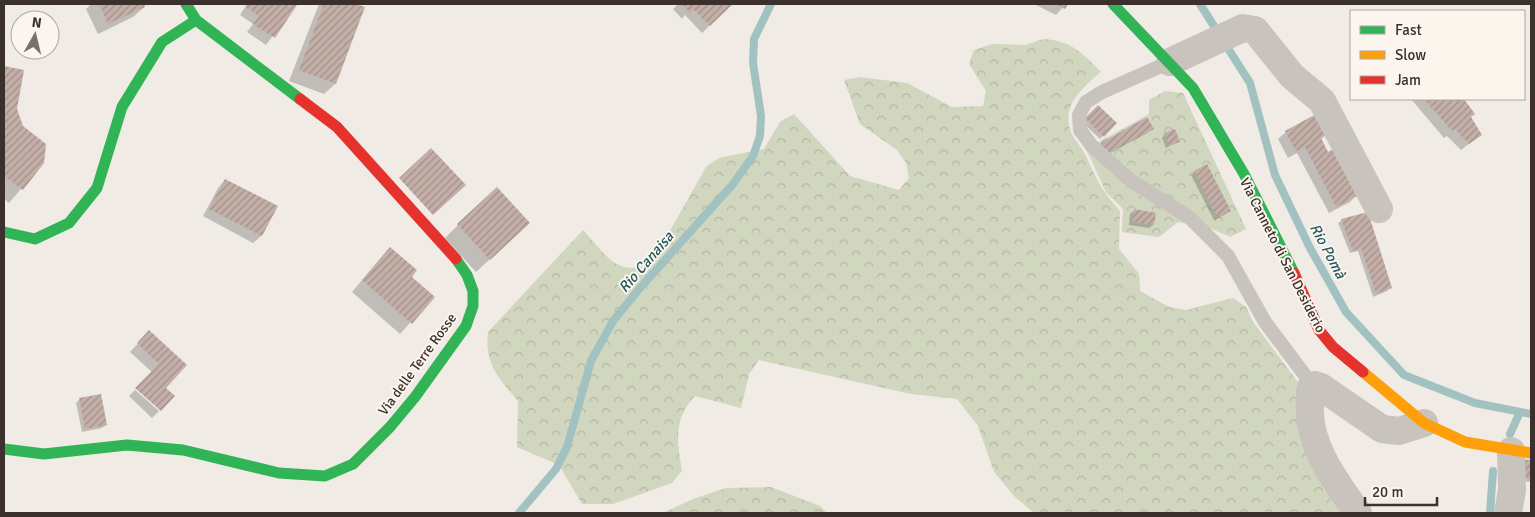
<svg xmlns="http://www.w3.org/2000/svg" width="1535" height="517" font-family="Signika,sans-serif">
  <style>
    .forest { fill: url(#forest-crowns) }
    .shadow { fill: #0003 }
    .lines { fill: none; stroke-linecap: round; stroke-linejoin: round }
    .stream { stroke: #a1c2c1; stroke-width: 8 }
    .building { fill: url(#building-hatch) }
    .lane { stroke: #c9c3be; stroke-width: 14 }
    .street { stroke: #c9c3be; stroke-width: 28 }
    .fast { stroke: #30b455; stroke-width: 11 }
    .slow { stroke: #ff9f0a; stroke-width: 11 }
    .jam { stroke: #e5322d; stroke-width: 11 }
    .labels { text-anchor: middle; stroke-width: 4; stroke-linejoin: round; paint-order: stroke }
    .street-label { font-size: 14px; fill: #3b302b; stroke: #fbf5ee }
    .water-label { font-size: 15px; font-style: italic; fill: #1f5a5e; stroke: #fbf5ee }
  </style>
  <defs>
    <pattern id="forest-crowns" width="20" height="18" patternUnits="userSpaceOnUse" patternTransform="scale(1.25)"><rect width="20" height="18" fill="#d1d6bf"/><path d="M2 6a3 3 0 1 1 6 0M12 15a3 3 0 1 1 6 0" fill="none" stroke="#b4b8a4"/></pattern>
    <pattern id="building-hatch" width="6" height="6" patternUnits="userSpaceOnUse" patternTransform="scale(1.25)"><rect width="6" height="6" fill="#c3afa7"/><path d="M-1 1l2-2M0 6l6-6M5 7l2-2" fill="none" stroke="#a08f88"/></pattern>
  </defs>
  <rect width="100%" height="100%" fill="#f0ebe5"/>
  <!-- forest -->
  <path class="forest" d="M1043,39c27,1 40,14 58,33 -19,16 -43,36 -28,64 4,7 9,12 13,20 9,21 18,38 34,55l-1,38 20,25 1,17 29,16 17,3 47,-12 13,9 7,15 47,63 48,128h-314l-20,-17 -20,-24 -16,-46 -21,-27 -46,-5 -152,-34 -10,14 -8,34 -46,-12c-22,23 -18,46 -13,75l-10,12 -59,21h-31l-23,-39 -42,-18 1,-46c-19,-22 -34,-38 -30,-69l95,-102c24,26 40,56 74,24l49,-87 13,-9 45,-9 16,-27 14,-8 56,62 49,14 10,-12 -3,-15 -9,-13 -37,-26 -16,-44 16,-3 47,6 45,24 31,-1 3,-15 -17,-27 5,-14 18,-6 33,1z
    M1165,91l18,2 63,136 -16,8 -18,-8 -34,-7 -19,15 -37,-5 1,-23 -17,-17 -20,-43 63,-35v-14z
    M771,487l49,19 7,7h-164l30,-14 33,-11z"/>
  <!-- shadow -->
  <path class="shadow" d="M91,4h51l2,3 -11,10 -35,17 -12,-25z
    M247,4h45l3,2 -29,39 -19,-13 6,-8 -13,-9z
    M319,4h34l10,4 -28,76 -11,10 -35,-13z
    M678,4h53l-29,29 -17,-18 -3,4 -9,-10z
    M1034,4h32l-10,11z
    M4,68l18,3 -6,38 6,18 21,36 -34,40 -5,-4z
    M1411,99h51l11,14 -3,4 10,18 -19,15 -14,-14 -3,2z
    M1098,107l17,16 -15,16 -17,-16z
    M1149,132l-46,25 -5,-10 4,-3z
    M1286,132l41,1 -7,7 37,54 -7,8 -21,11 -32,-60 -9,5 -10,-19z
    M1165,134l14,7 -13,7 -4,-10z
    M1195,172l34,39 -3,3 -12,6 -23,-45z
    M225,180l51,27 -15,29 -8,7 -50,-27 15,-28z
    M1134,211l19,14 -4,3 -20,-3 1,-11z
    M1342,220l48,68 -3,3 -14,6 -15,-46 -8,2 -12,-30z
    M458,225l57,11 -39,36 -31,-34z
    M380,259l30,18 23,20 -33,37 -48,-42z
    M149,332l36,33 -21,23 -12,-16 -22,-20z
    M135,390l24,21 -7,7 -23,-22z
    M80,399l26,26 -4,3 -20,4 -6,-29z
    M1531,462v20l-15,-2z"/>
  <g class="lines">
    <!-- stream -->
    <path class="stream" d="M1200,4l50,79 25,92 35,73 36,64 58,63 71,28 56,11
      M1510,434l10,-22
      M519,513l37,-44 11,-22 24,-86 22,-40 27,-33 93,-104 20,-28 7,-20 1,-20 -8,-53 1,-24 17,-35
      M1490,513l3,-42"/>
  </g>
  <!-- building -->
  <path class="building" d="M99,4h45l1,3 -37,17z
    M249,4h46l2,1 -22,33 -22,-14 6,-8 -13,-9z
    M324,4h32l9,3 -29,77 -37,-14z
    M682,4h51l-23,22 -17,-17 -3,4z
    M1055,4h13l-3,5z
    M4,66l20,4 -7,39 6,17 23,18 -2,19 -21,27 -19,-14z
    M1424,99h40l11,15 -4,3 11,18 -13,9 -14,-15 -3,2z
    M1098,105l19,18 -13,14 -19,-19z
    M1318,113l10,21 -7,4 7,14 6,-4 25,47 -23,12 -31,-60 -9,4 -11,-20z
    M1147,117l7,12 -47,25 -6,-11z
    M1175,129l5,13 -11,4 -5,-13z
    M431,148l35,37 -33,30 -34,-37z
    M1207,164l24,47 -14,6 -23,-46z
    M225,179l53,27 -16,30 -53,-27z
    M497,187l33,36 -40,37 -33,-36z
    M1134,209l22,4 -2,12 -22,-3z
    M1368,212l24,76 -16,6 -15,-46 -8,3 -12,-32z
    M390,247l27,23 -5,7 23,20 -23,27 -50,-44z
    M149,330l38,35 -21,23 9,8 -14,15 -26,-23 24,-24 -22,-21z
    M101,394l6,31 -22,4 -6,-31z
    M1521,459l10,1v19l-13,-2z"/>
  <g class="lines">
    <!-- lane -->
    <path class="lane" d="M1170,62l-68,30 -16,10 -7,13 1,15 12,16 38,34 60,38 38,38 37,66 48,64"/>
    <!-- street -->
    <path class="street" d="M1170,62l73,-34 12,2 37,46 30,25 57,108
      M1358,513c-22,-31 -50,-67 -48,-107 0,-6 -1,-12 1,-19l4,-2 6,2 61,42 17,2 25,-8
      M1508,513l4,-23 -1,-39"/>
    <!-- fast -->
    <path class="fast" d="M186,4l10,16 104,79
      M1113,4l80,84 51,86 50,99
      M4,232l31,7 34,-16 28,-35 25,-81 40,-65 34,-22
      M4,449l40,5 83,-9 56,5 96,23 46,3 28,-12 37,-37 25,-30 51,-71 7,-20v-15l-6,-16 -11,-16"/>
    <!-- slow -->
    <path class="slow" d="M1363,372l61,51 41,19 66,11"/>
    <!-- jam -->
    <path class="jam" d="M300,99l37,28 119,132
      M1294,273l25,57 14,17 30,25"/>
  </g>
  <g class="labels">
    <!-- street labels -->
    <g class="street-label">
      <text transform="translate(1283 255) rotate(63)" y="5">Via Canneto di San Desiderio</text>
      <text transform="translate(417 364) rotate(-54)" y="5">Via delle Terre Rosse</text>
    </g>
    <!-- water labels -->
    <g class="water-label">
      <text transform="translate(1328 251) rotate(62)" y="5">Rio Pomà</text>
      <text transform="translate(646 262) rotate(-49)" y="5">Rio Canaisa</text>
    </g>
  </g>
  <!-- border -->
  <rect width="1535" height="517" fill="none" stroke="#3b302b" stroke-width="10"/>
  <!-- legend -->
  <rect x="1350" y="10" width="175" height="90" fill="#fbf5ee" stroke="#aea6a0"/>
  <rect x="1360" y="26" width="25" height="8" fill="#30b455" stroke="#aea6a0"/>
  <text x="1395" y="35" font-size="15" fill="#3b302b">Fast</text>
  <rect x="1360" y="51" width="25" height="8" fill="#ff9f0a" stroke="#aea6a0"/>
  <text x="1395" y="60" font-size="15" fill="#3b302b">Slow</text>
  <rect x="1360" y="76" width="25" height="8" fill="#e5322d" stroke="#aea6a0"/>
  <text x="1395" y="85" font-size="15" fill="#3b302b">Jam</text>
  <!-- north arrow -->
  <g transform="translate(35 35) rotate(8)"><circle r="24" fill="#fbf5ee" stroke="#aea6a0"/>
  <path d="M0-4L9 19L0 12L-9 19Z" fill="#7a716c"/>
  <text y="-8" font-size="14" font-weight="bold" text-anchor="middle" fill="#3b302b">N</text>
  </g>
  <!-- scale -->
  <path d="M1365 497v8h72v-8" fill="none" stroke="#3b302b" stroke-width="2.5"/>
  <text x="1372" y="497" font-size="15" fill="#3b302b" stroke="#fbf5ee" stroke-width="4" paint-order="stroke">20 m</text>
</svg>
